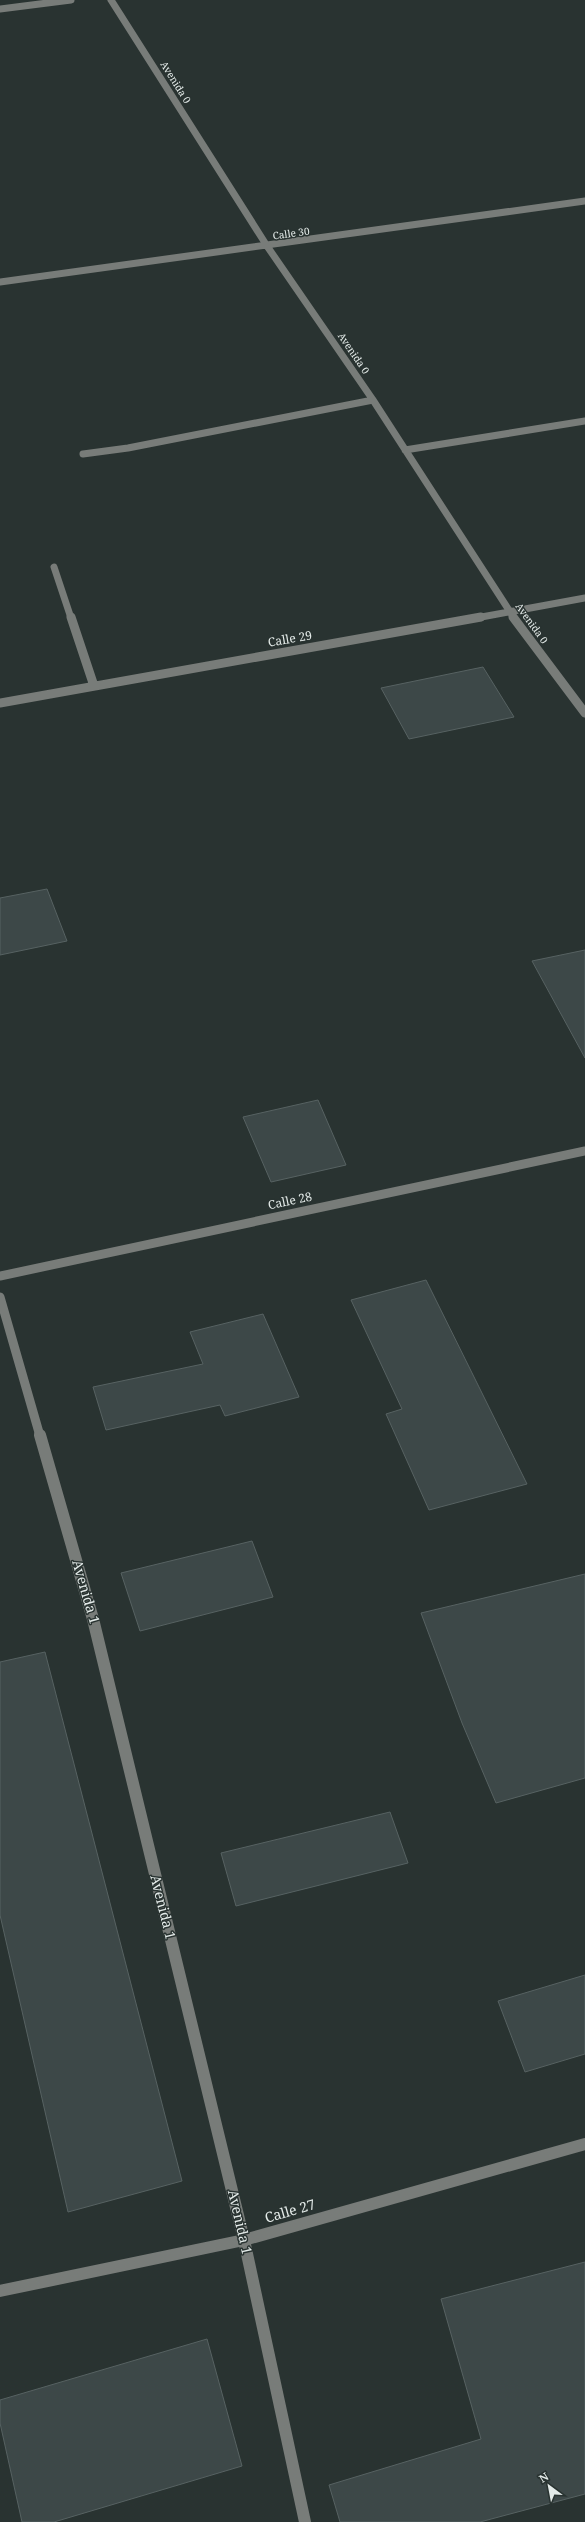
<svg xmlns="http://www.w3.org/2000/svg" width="585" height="2522" font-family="'Noto Serif',serif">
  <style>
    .building { fill: #3d4848; stroke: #576262 }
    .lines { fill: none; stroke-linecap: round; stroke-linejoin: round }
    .minor-far2 { stroke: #787c79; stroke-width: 7 }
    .minor-far1 { stroke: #787c79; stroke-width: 9 }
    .minor { stroke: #787c79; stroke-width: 12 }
    .labels { text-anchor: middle; stroke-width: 3; stroke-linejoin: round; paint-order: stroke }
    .far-street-label { font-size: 10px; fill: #e4ebe9; stroke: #293331 }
    .street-label { font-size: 12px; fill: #e4ebe9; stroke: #293331 }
    .near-street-label { font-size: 14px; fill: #e4ebe9; stroke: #293331 }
  </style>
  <rect width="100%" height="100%" fill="#293331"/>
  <!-- building -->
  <path class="building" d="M483,667l31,50 -105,22 -28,-51z
    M47,889l20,52 -67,14v-57z
    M585,950v108l-53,-97z
    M318,1100l28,65 -75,17 -28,-65z
    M426,1280l101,204 -98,26 -43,-96 16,-5 -51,-109z
    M263,1314l36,83 -74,19 -5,-11 -114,25 -13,-43 110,-23 -13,-32z
    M252,1541l21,56 -133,34 -19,-58z
    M585,1574v204l-89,25 -34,-80 -41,-110z
    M45,1652l137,529 -114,31 -68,-297v-253z
    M390,1812l18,51 -172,43 -15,-53z
    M585,1975v79l-60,18 -27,-71z
    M585,2262v232l-105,28h-140l-11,-37 152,-46 -40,-140z
    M207,2339l35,127 -188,56h-32l-22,-99v-23z"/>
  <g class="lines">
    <!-- minor-far2 -->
    <path class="minor-far2" d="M111,0l156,246 106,154 141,218
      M0,9l71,-9
      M0,282l585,-81
      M405,450l180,-29
      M83,454l45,-6 245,-48
      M54,567l17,51
      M476,618l109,-20"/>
    <!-- minor-far1 -->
    <path class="minor-far1" d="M71,617l23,69
      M513,617l72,96
      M0,703l481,-86
      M0,1276l585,-125
      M0,1297l40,139"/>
    <!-- minor -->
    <path class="minor" d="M40,1435l53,184 151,621 61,282
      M0,2291l244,-51 341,-96"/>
  </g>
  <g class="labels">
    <!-- far-street labels -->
    <g class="far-street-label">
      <text transform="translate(176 82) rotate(58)" y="4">Avenida 0</text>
      <text transform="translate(291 233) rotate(-8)" y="4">Calle 30</text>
      <text transform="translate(354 353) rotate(56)" y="4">Avenida 0</text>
      <text transform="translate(532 623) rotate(54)" y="4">Avenida 0</text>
    </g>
    <!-- street labels -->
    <g class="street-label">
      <text transform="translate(290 639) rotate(-10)" y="4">Calle 29</text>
      <text transform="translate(290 1201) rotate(-12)" y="4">Calle 28</text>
    </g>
    <!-- near-street labels -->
    <g class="near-street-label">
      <text transform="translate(86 1592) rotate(74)" y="5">Avenida 1</text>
      <text transform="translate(163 1907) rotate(76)" y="5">Avenida 1</text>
      <text transform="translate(290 2211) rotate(-16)" y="5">Calle 27</text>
      <text transform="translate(240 2222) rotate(77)" y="5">Avenida 1</text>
    </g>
  </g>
  <!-- north arrow -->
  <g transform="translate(549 2486) rotate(328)" stroke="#293331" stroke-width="3" paint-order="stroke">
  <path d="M0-3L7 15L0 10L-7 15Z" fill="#e4ebe9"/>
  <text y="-6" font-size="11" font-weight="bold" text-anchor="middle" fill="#e4ebe9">N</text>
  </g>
</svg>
